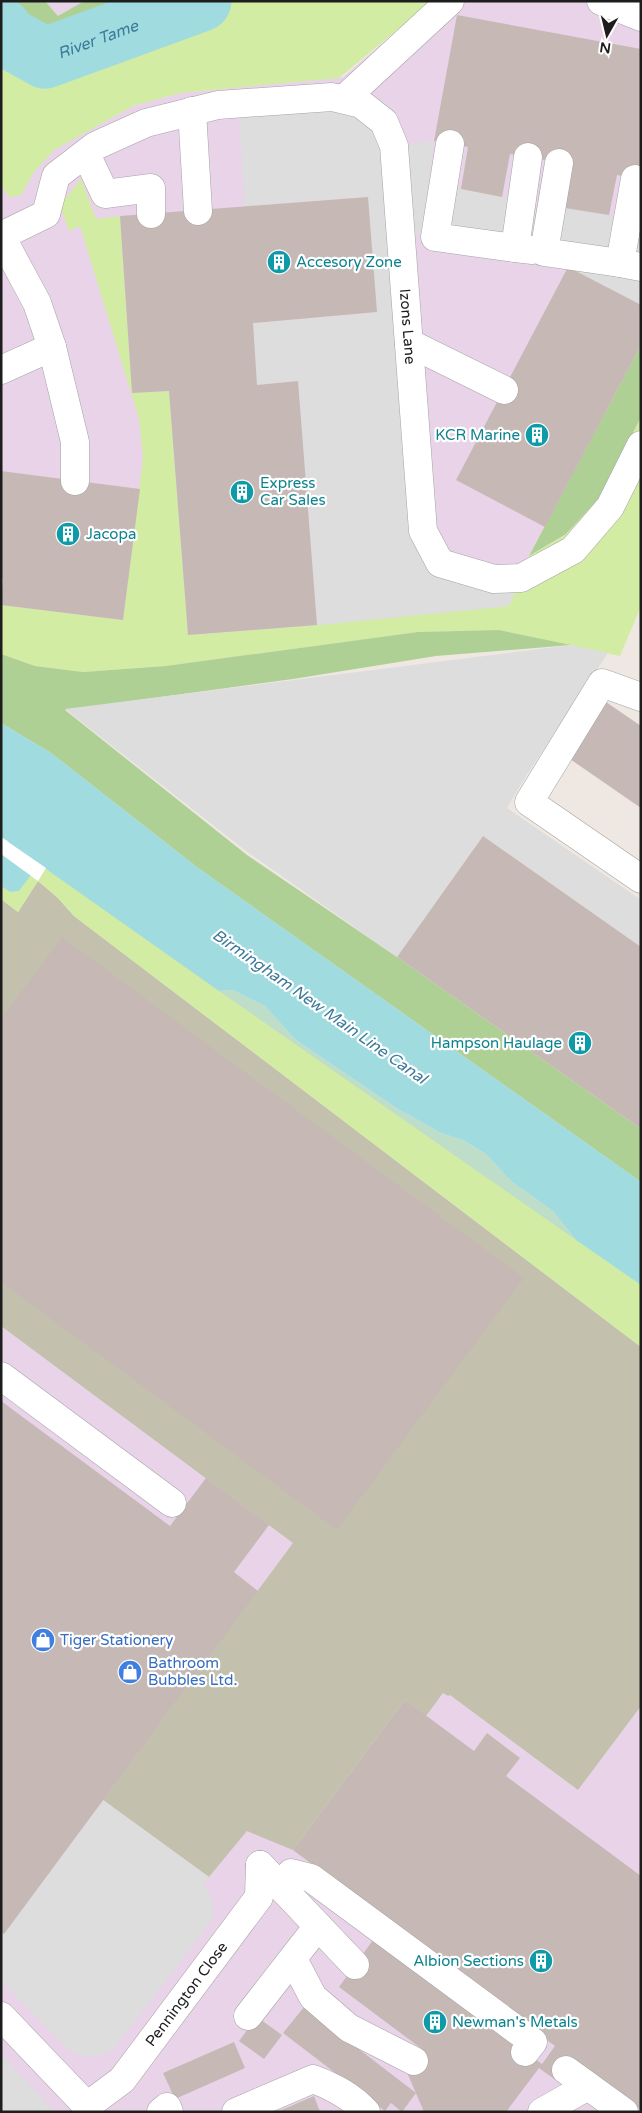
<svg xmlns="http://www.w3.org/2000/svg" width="642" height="2113" font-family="'Varela Round',sans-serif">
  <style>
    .industrial { fill: #e8d3e8 }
    .construction { fill: #c3c0ad }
    .grass { fill: #d3eca4 }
    .forest { fill: #afd094 }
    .wetland { fill: #bedeca }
    .parking { fill: #ddd }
    .water { fill: #9fdbdf }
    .pier { fill: #fff }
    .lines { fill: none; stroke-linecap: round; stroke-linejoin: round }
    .river { stroke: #9fdbdf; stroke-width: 61 }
    .building { fill: #c6b9b5 }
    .minor-casing { stroke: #a4a4a4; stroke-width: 29 }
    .minor { stroke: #fff; stroke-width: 28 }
    .labels { text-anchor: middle; stroke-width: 4.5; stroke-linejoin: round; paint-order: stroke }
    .culture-label { font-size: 15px; fill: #0d838f; stroke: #fff; text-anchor: start }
    .street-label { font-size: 15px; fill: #1d1d1d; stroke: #fff }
    .shop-label { font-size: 15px; fill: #366cbe; stroke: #fff; text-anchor: start }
    .water-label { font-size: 16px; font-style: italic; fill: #3d7a99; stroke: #fff }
  </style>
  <rect width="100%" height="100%" fill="#efe8e2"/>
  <!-- industrial -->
  <path class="industrial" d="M45,1h39l-26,15z
    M432,1h209v344l-112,211 -8,22 -52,52 -51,2 -252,34 -165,-12v-469l8,12 12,-2 13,-23 19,-22 80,-44 47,-13 163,-16z
    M1,1326l293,217 -85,334 38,-46 158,-131 21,15 17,-22 7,1 128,96 63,-84v406h-640z"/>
  <!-- construction -->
  <path class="construction" d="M38,881l20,17 16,18 567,431v359l-63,84 -128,-95 -2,1 -5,-3 -17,23 -21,-16 -112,150 -46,-19 -38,46 -106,-77 190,-257 -292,-217v-427l17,13z"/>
  <!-- grass -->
  <path class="grass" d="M201,1h231l-93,77 -159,15 -47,13 -79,44 -20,22 -13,23 -12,2 -8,-12v-157l8,10 88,3 53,-23z
    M81,179l15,40 24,-3 12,177 37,-2 19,244 129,-10 192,-19 20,-50 37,-22 35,-38 40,-79v189l-21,50 -121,-26 -81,2 -252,34 -83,6 -48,-6 -34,-12v-49l122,15 20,-162 -4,-39 -59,-193 -11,5 -9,-26z
    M46,868l595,417v62l-567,-431 -16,-18 -20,-17 -20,31 -17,-13v-13l9,6 9,-1 11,-16 8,5z"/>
  <!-- forest -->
  <path class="forest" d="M1,1h44l13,15 26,-15h117l-156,57 -36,-20 -8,-10z
    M641,345v72l-40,79 -35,38 -37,22z
    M499,630l72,15 -135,11 -143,23 -228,31 182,145 150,102 244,172v53l-443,-314 -147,-115 -50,-30v-69l34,12 48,6 83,-6 252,-34z"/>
  <!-- wetland -->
  <path class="wetland" d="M233,990l32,16 31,34 102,69 43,24 22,7 23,14 25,27 42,30 23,29 -357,-249z"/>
  <!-- parking -->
  <path class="parking" d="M332,97l62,49 40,-5 -5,42 212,39v83l-73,-38 -24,-15 -143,-20 5,79 -14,1 17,205 5,31 7,11 18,15 82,4 -12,28 -192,19 -19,-243 -41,3 -4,-62 124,-11 -9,-115 -124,9 -5,-102z
    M571,645l37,8 -82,123 -19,32 134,92v47l-158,-111 -86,121 -151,-106 -181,-142z
    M103,1800l106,77 -6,8 7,8 3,15 -1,12 -98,129 -16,7h-15l-14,-6 -68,-69v-43z
    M1,2054l50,54 2,4h-52z"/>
  <!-- water -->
  <path class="water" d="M1,723l50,30 147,115 443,314v103l-65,-45 -23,-29 -42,-30 -25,-27 -23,-14 -22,-7 -43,-24 -102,-69 -31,-34 -32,-16 -14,1 -180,-127 -20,27 -9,1 -9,-6v-29l7,-16 -7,-4z"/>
  <!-- pier -->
  <path class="pier" d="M1,837l45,31 -8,13 -37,-27z"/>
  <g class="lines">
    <!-- river -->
    <path class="river" id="s1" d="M1,28l8,10 36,20 156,-57"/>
  </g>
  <!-- building -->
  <path class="building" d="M457,15l184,34v131l-24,-5 -8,40 -44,-7 8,-43 -63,-11 -8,43 -41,-8 7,-42 -34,-6z
    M368,197l9,115 -124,11 4,62 41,-4 19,244 -129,10 -19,-244 -37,2 -12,-177z
    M568,267l73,38v40l-96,182 -89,-47z
    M1,471l139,18 -17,131 -122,-15 2,-26h-2z
    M606,702l35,24v82l-74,-51z
    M483,836l158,111v182l-244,-172z
    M62,937l462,341 -187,252 -336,-248v-263z
    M1,1401l169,125 36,-48 63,47 -35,47 24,19 -254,343 -3,-2z
    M405,1700l69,51 13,-18 33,25 -14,18 135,100v234l-68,-51 -16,22 -18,-13 -33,44h-82l-18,-42 16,-21 -83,-62 34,-47 169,124 13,-18 -262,-196z
    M304,2007l112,86 -14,19 -11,-9 -6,8 -102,-78z
    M257,2017l25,18 -18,24 -25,-18z
    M234,2042l11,26 -70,31 -12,-26z
    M314,2096l6,16h-43z"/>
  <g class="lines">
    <!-- minor casing -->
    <g class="minor-casing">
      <g id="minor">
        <path d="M601,1l40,16"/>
        <path d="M344,99l106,-98"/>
        <path d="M192,111l6,100"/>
        <path d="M450,144l-15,93 80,11"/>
        <path d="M86,154l19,40 46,-6v26"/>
        <path d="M528,157l-13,91 18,2"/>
        <path d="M559,163l-15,89 76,11"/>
        <path d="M635,179l-15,84 21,4"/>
        <path id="s2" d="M1,236l45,-22 10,-38 39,-30 51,-23 72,-18 114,-8 29,7 23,18 10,24 29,385 17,32 54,16 27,-1 52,-28 37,-43 31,-62"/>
        <path d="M1,236l36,67 15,44"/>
        <path d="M409,343l95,47"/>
        <path d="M1,370l51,-23 23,95v39"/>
        <path d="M641,697l-39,-14 -73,119 112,77"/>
        <path d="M1,1376l171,127"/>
        <path d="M260,1865l95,100"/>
        <path d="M291,1873l20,5 222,164 -8,10"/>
        <path d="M293,1959l20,38 36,31 65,33"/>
        <path d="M1,2016l86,90 2,6"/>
        <path d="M248,2016l70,-90"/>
        <path d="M566,2070l58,42"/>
        <path id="s3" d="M87,2106l35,-26 137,-183 1,-32"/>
        <path d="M161,2112l6,-5 2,5"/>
        <path d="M236,2112l77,-33c21,8 38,17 53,33"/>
        <path d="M542,2112l46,-26"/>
      </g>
    </g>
    <!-- minor -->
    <use href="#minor" class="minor"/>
  </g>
  <!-- icons -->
  <defs>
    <g id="building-disc" transform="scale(1.25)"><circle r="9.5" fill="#0f9aa8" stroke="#fff"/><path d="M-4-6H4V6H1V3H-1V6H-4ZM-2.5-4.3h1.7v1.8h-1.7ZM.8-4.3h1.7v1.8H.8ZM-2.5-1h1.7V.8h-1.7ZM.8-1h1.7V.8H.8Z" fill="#fff"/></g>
    <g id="shop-disc" transform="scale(1.25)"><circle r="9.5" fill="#3f7fe0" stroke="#fff"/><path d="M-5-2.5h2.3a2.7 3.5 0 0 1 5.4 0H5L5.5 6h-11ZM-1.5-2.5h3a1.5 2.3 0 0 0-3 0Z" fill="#fff"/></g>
  </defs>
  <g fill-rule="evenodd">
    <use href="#building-disc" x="279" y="262"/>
    <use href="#building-disc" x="537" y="435"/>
    <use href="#building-disc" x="242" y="492"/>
    <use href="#building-disc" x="68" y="534"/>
    <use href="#building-disc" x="580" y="1043"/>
    <use href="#shop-disc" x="43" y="1640"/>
    <use href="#shop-disc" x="130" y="1672"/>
    <use href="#building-disc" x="541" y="1961"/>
    <use href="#building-disc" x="435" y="2022"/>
  </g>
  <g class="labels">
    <!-- culture labels -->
    <g class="culture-label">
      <text x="296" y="267">Accesory Zone</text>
      <text x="520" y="440" text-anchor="end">KCR Marine</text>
      <text x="260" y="488">Express<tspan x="260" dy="17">Car Sales</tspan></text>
      <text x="86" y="539">Jacopa</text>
      <text x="562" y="1048" text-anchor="end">Hampson Haulage</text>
      <text x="524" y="1966" text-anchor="end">Albion Sections</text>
      <text x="452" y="2027">Newman's Metals</text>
    </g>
    <!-- street labels -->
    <g class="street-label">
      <text dy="5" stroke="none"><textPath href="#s2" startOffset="649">Izons Lane</textPath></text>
      <text dy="5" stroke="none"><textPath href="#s3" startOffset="151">Pennington Close</textPath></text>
    </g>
    <!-- shop labels -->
    <g class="shop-label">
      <text x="60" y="1645">Tiger Stationery</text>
      <text x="148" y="1668">Bathroom<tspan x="148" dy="17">Bubbles Ltd.</tspan></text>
    </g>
    <!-- water labels -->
    <g class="water-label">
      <text dy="6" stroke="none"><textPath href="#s1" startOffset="110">River Tame</textPath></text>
      <text transform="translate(320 1006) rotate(35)" y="6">Birmingham New Main Line Canal</text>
    </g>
  </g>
  <!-- border -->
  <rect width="642" height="2113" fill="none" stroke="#1d1d1d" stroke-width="5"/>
  <!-- north arrow -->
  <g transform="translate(607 35) rotate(188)" stroke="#ffffff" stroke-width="4" paint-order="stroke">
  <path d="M0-4L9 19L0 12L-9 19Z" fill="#1d1d1d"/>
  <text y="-8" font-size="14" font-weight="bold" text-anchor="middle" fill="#1d1d1d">N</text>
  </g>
</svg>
